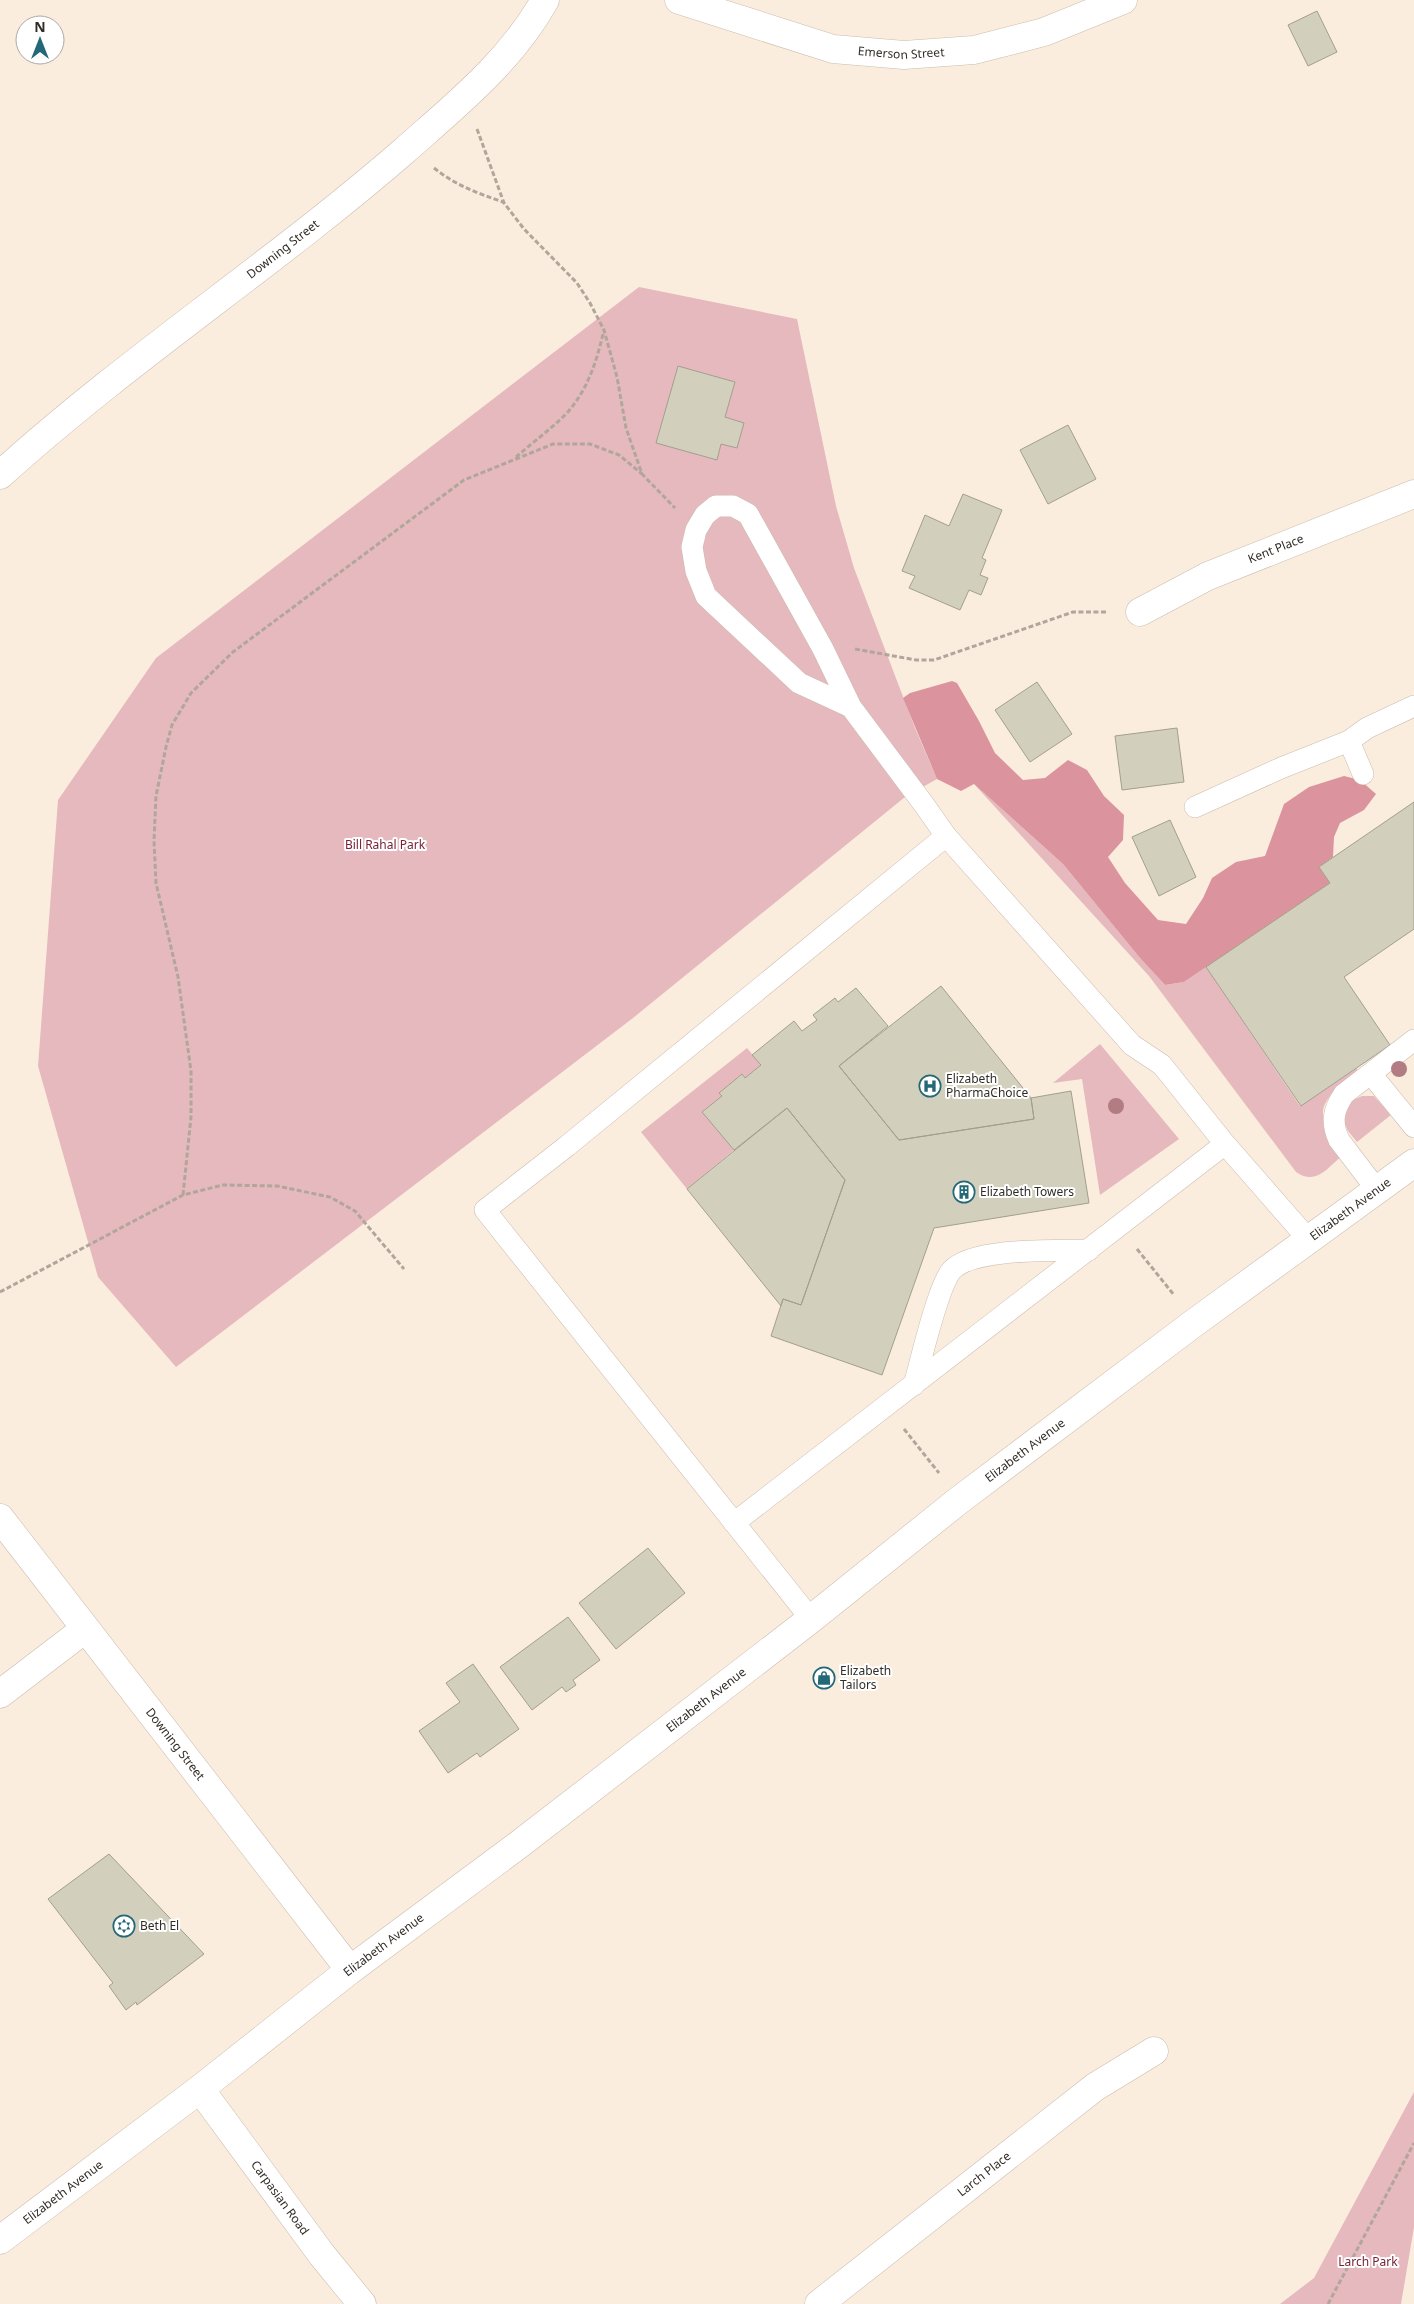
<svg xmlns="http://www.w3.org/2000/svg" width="1414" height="2304" font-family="'Noto Sans',sans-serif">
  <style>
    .green { fill: #e6b9be }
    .forest { fill: #db939d }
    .building { fill: #d2cfbc; stroke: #a29f8d }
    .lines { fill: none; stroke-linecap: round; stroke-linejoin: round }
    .lane-casing { stroke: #cabcad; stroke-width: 22 }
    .street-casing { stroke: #cabcad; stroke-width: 29 }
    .secondary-casing { stroke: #cabcad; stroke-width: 29 }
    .path { stroke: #b1a69b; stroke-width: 3; stroke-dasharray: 5 2.5; stroke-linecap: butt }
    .lane { stroke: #fff; stroke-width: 21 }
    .street { stroke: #fff; stroke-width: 28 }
    .secondary { stroke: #fff; stroke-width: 28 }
    .tree { fill: #b27d82 }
    .labels { text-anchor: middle; stroke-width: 4; stroke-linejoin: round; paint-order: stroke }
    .street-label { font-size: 12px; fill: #312c26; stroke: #fff }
    .park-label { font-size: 12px; fill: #762236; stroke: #fff }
    .poi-label { font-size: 12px; fill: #312c26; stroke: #fff; text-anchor: start }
  </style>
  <rect width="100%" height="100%" fill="#fbedde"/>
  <!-- green -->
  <path class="green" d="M639,287l158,32 39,187 18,62 61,160 22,51 -32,18 -272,221 -457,349 -78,-90 -60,-211 20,-266 98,-142z
    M974,784l89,80 77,94 25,27 19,-3 22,-15 94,139 57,-38v4c-42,34 -43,38 -15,84 -15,12 -26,30 -46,16l-147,-196z
    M1100,1044l79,95 -79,56 -18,-116 -29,4z
    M747,1048l14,17 -16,13 -3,-4 -23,19 3,3 -19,15 31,39 -47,39 -46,-57z
    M1362,1096h12l17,19 -34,27 -9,-11 -5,-11 8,-19z
    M1414,2092v135l-13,77h-121l34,-26z"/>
  <!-- forest -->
  <path class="forest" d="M952,681l5,2 22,38 16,32 28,27 22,-2 23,-18 19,10 17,26 20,19 -1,25 -15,17 17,26 33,37 28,4 17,-26 9,-20 24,-16 29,-6 19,-52 25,-17 35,-11 16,4 16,14 -12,16 -24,13 -6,14 -1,20 -14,10 11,16 -146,99 -19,3 -25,-27 -77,-94 -89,-80 -13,7 -24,-12 -34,-81 7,-5z"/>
  <!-- building -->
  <path class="building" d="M1317,11l20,41 -29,14 -20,-41z
    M678,366l57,16 -10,35 19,6 -7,25 -16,-4 -4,16 -61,-17z
    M1068,425l28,54 -48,25 -28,-54z
    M963,494l39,16 -20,48 4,2 -6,15 8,3 -7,17 -12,-5 -9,20 -51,-22 6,-12 -13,-5 23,-56 24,11z
    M1037,682l35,52 -42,28 -35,-52z
    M1177,728l7,54 -62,8 -7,-54z
    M1414,802v127l-70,48 46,68 -89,61 -95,-139 124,-84 -11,-16z
    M1170,820l26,57 -37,19 -27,-59z
    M941,986l90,112 3,21 -135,21 -60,-74z
    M856,988l32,38 -49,40 60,74 135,-21 -3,-21 40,-7 18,112 -155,25 -52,147 -111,-39 12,-37 18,6 44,-125 -58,-72 -53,42 -32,-38 20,-16 -3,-3 23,-19 3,4 16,-13 -9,-10 42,-34 8,10 15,-11 -4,-5 22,-17 3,4z
    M787,1108l58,72 -44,125 -18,-6 -2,7 -94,-117z
    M648,1548l37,45 -69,56 -37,-46z
    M568,1617l32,43 -27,20 3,5 -10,7 -4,-5 -30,23 -32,-43z
    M473,1664l46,65 -39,28 -3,-4 -29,20 -29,-42 41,-29 -14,-19z
    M109,1854l95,100 -67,51 -1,-3 -10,8 -17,-24 4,-3 -65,-84z"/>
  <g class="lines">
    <!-- lane casing -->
    <g class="lane-casing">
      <path id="lane" d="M851,707l-52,-24 -93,-87 -10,-25 -4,-24 4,-17 9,-15 11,-9h17l15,8 75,135 28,58 74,99 21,30 186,209 30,20 63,79 83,95
        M1349,741l14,33
        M1195,807l86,-39 68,-27 18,-13 47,-22
        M1371,1074l43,53
        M1377,1190l-38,-50c-8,-17 -6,-30 5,-46l70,-54
        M914,1385c7,-24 24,-100 38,-115 22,-23 105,-19 137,-20
        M734,1523l491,-379
        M811,1619l-326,-409 82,-64 379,-310"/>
    </g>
    <!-- street casing -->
    <g class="street-casing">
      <g id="street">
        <path id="s1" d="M679,0l154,49 71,6 70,-5 70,-18 79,-32"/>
        <path id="s2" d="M0,475c128,-116 274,-211 404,-324 53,-47 106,-89 141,-151"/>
        <path id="s3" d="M1140,612l68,-36 206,-82"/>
        <path id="s4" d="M0,1518l350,452"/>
        <path d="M0,1694l85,-65"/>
        <path id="s5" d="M819,2304l276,-217 59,-36"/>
      </g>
    </g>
    <!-- secondary casing -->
    <g class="secondary-casing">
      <g id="secondary">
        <path id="s6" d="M200,2089l122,166 40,49"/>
        <path id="s7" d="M0,2240l200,-151 150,-119 167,-124 294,-227 147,-118 236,-178 220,-160"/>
      </g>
    </g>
    <!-- path -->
    <path class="path" d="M477,129l27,74 20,26 53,54 13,20 14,27 13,47 9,51 16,46 33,34
      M434,168c21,17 43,25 69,34
      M516,457c16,-14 35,-28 50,-43 22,-24 31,-54 38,-84
      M855,649l61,11h18l139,-48h34
      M183,1195l8,-78v-46l-13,-94 -22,-94 -2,-42 2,-45 10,-49 6,-22 19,-32 42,-41 231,-172 89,-36h37l29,11 23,19
      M1137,1249l37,46
      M0,1292l183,-97 40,-10 54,1 53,11 25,14 49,58
      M904,1429l35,44
      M1328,2304l86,-161"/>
    <!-- lane -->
    <use href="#lane" class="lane"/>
    <!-- street -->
    <use href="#street" class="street"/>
    <!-- secondary -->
    <use href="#secondary" class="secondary"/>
  </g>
  <!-- trees -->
  <g class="tree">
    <circle cx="1399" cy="1069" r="8"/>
    <circle cx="1116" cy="1106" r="8"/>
  </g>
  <!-- icons -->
  <defs>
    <g id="hospital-ring" transform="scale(1.125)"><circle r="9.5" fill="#fff" stroke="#226877" stroke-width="1.5"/><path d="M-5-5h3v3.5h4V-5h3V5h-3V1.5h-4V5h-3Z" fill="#226877"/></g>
    <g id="building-ring" transform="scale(1.125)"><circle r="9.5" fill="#fff" stroke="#226877" stroke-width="1.5"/><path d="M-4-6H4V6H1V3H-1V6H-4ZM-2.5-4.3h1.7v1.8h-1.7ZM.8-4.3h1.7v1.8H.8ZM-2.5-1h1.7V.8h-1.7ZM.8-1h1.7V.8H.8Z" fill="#226877"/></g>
    <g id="shop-ring" transform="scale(1.125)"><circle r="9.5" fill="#fff" stroke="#226877" stroke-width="1.5"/><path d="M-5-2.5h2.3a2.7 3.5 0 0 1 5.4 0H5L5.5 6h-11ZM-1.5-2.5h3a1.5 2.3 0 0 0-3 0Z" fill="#226877"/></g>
    <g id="synagogue-ring" transform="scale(1.125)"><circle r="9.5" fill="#fff" stroke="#226877" stroke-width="1.5"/><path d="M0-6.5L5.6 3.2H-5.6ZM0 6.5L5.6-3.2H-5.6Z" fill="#226877"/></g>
  </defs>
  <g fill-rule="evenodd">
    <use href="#hospital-ring" x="930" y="1086"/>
    <use href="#building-ring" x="964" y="1192"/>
    <use href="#shop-ring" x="824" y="1678"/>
    <use href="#synagogue-ring" x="124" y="1926"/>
  </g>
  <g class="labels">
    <!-- street labels -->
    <g class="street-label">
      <text dy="4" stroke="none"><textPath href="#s1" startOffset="230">Emerson Street</textPath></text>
      <text dy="4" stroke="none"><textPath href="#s2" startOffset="362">Downing Street</textPath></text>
      <text dy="4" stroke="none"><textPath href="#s3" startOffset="150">Kent Place</textPath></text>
      <text dy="4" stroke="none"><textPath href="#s7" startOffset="1699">Elizabeth Avenue</textPath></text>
      <text dy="4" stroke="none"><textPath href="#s7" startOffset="1294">Elizabeth Avenue</textPath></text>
      <text dy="4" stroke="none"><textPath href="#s7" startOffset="889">Elizabeth Avenue</textPath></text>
      <text dy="4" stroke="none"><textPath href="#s4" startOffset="286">Downing Street</textPath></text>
      <text dy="4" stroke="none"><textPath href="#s7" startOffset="484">Elizabeth Avenue</textPath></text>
      <text dy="4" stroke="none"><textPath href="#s5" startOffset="210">Larch Place</textPath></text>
      <text dy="4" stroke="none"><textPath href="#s7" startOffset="79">Elizabeth Avenue</textPath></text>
      <text dy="4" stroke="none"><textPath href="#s6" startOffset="135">Carpasian Road</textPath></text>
    </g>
    <!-- park labels -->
    <g class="park-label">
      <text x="385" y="849">Bill Rahal Park</text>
      <text x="1368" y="2266">Larch Park</text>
    </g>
    <!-- poi labels -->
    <g class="poi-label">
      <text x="946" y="1083">Elizabeth<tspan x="946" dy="14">PharmaChoice</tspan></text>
      <text x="980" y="1196">Elizabeth Towers</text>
      <text x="840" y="1675">Elizabeth<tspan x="840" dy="14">Tailors</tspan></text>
      <text x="140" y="1930">Beth El</text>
    </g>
  </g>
  <!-- north arrow -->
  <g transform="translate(40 40)"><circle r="24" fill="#ffffff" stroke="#adaba8"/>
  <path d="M0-4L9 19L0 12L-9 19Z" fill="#226877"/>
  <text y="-8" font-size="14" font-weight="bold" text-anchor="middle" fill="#312c26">N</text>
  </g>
</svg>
